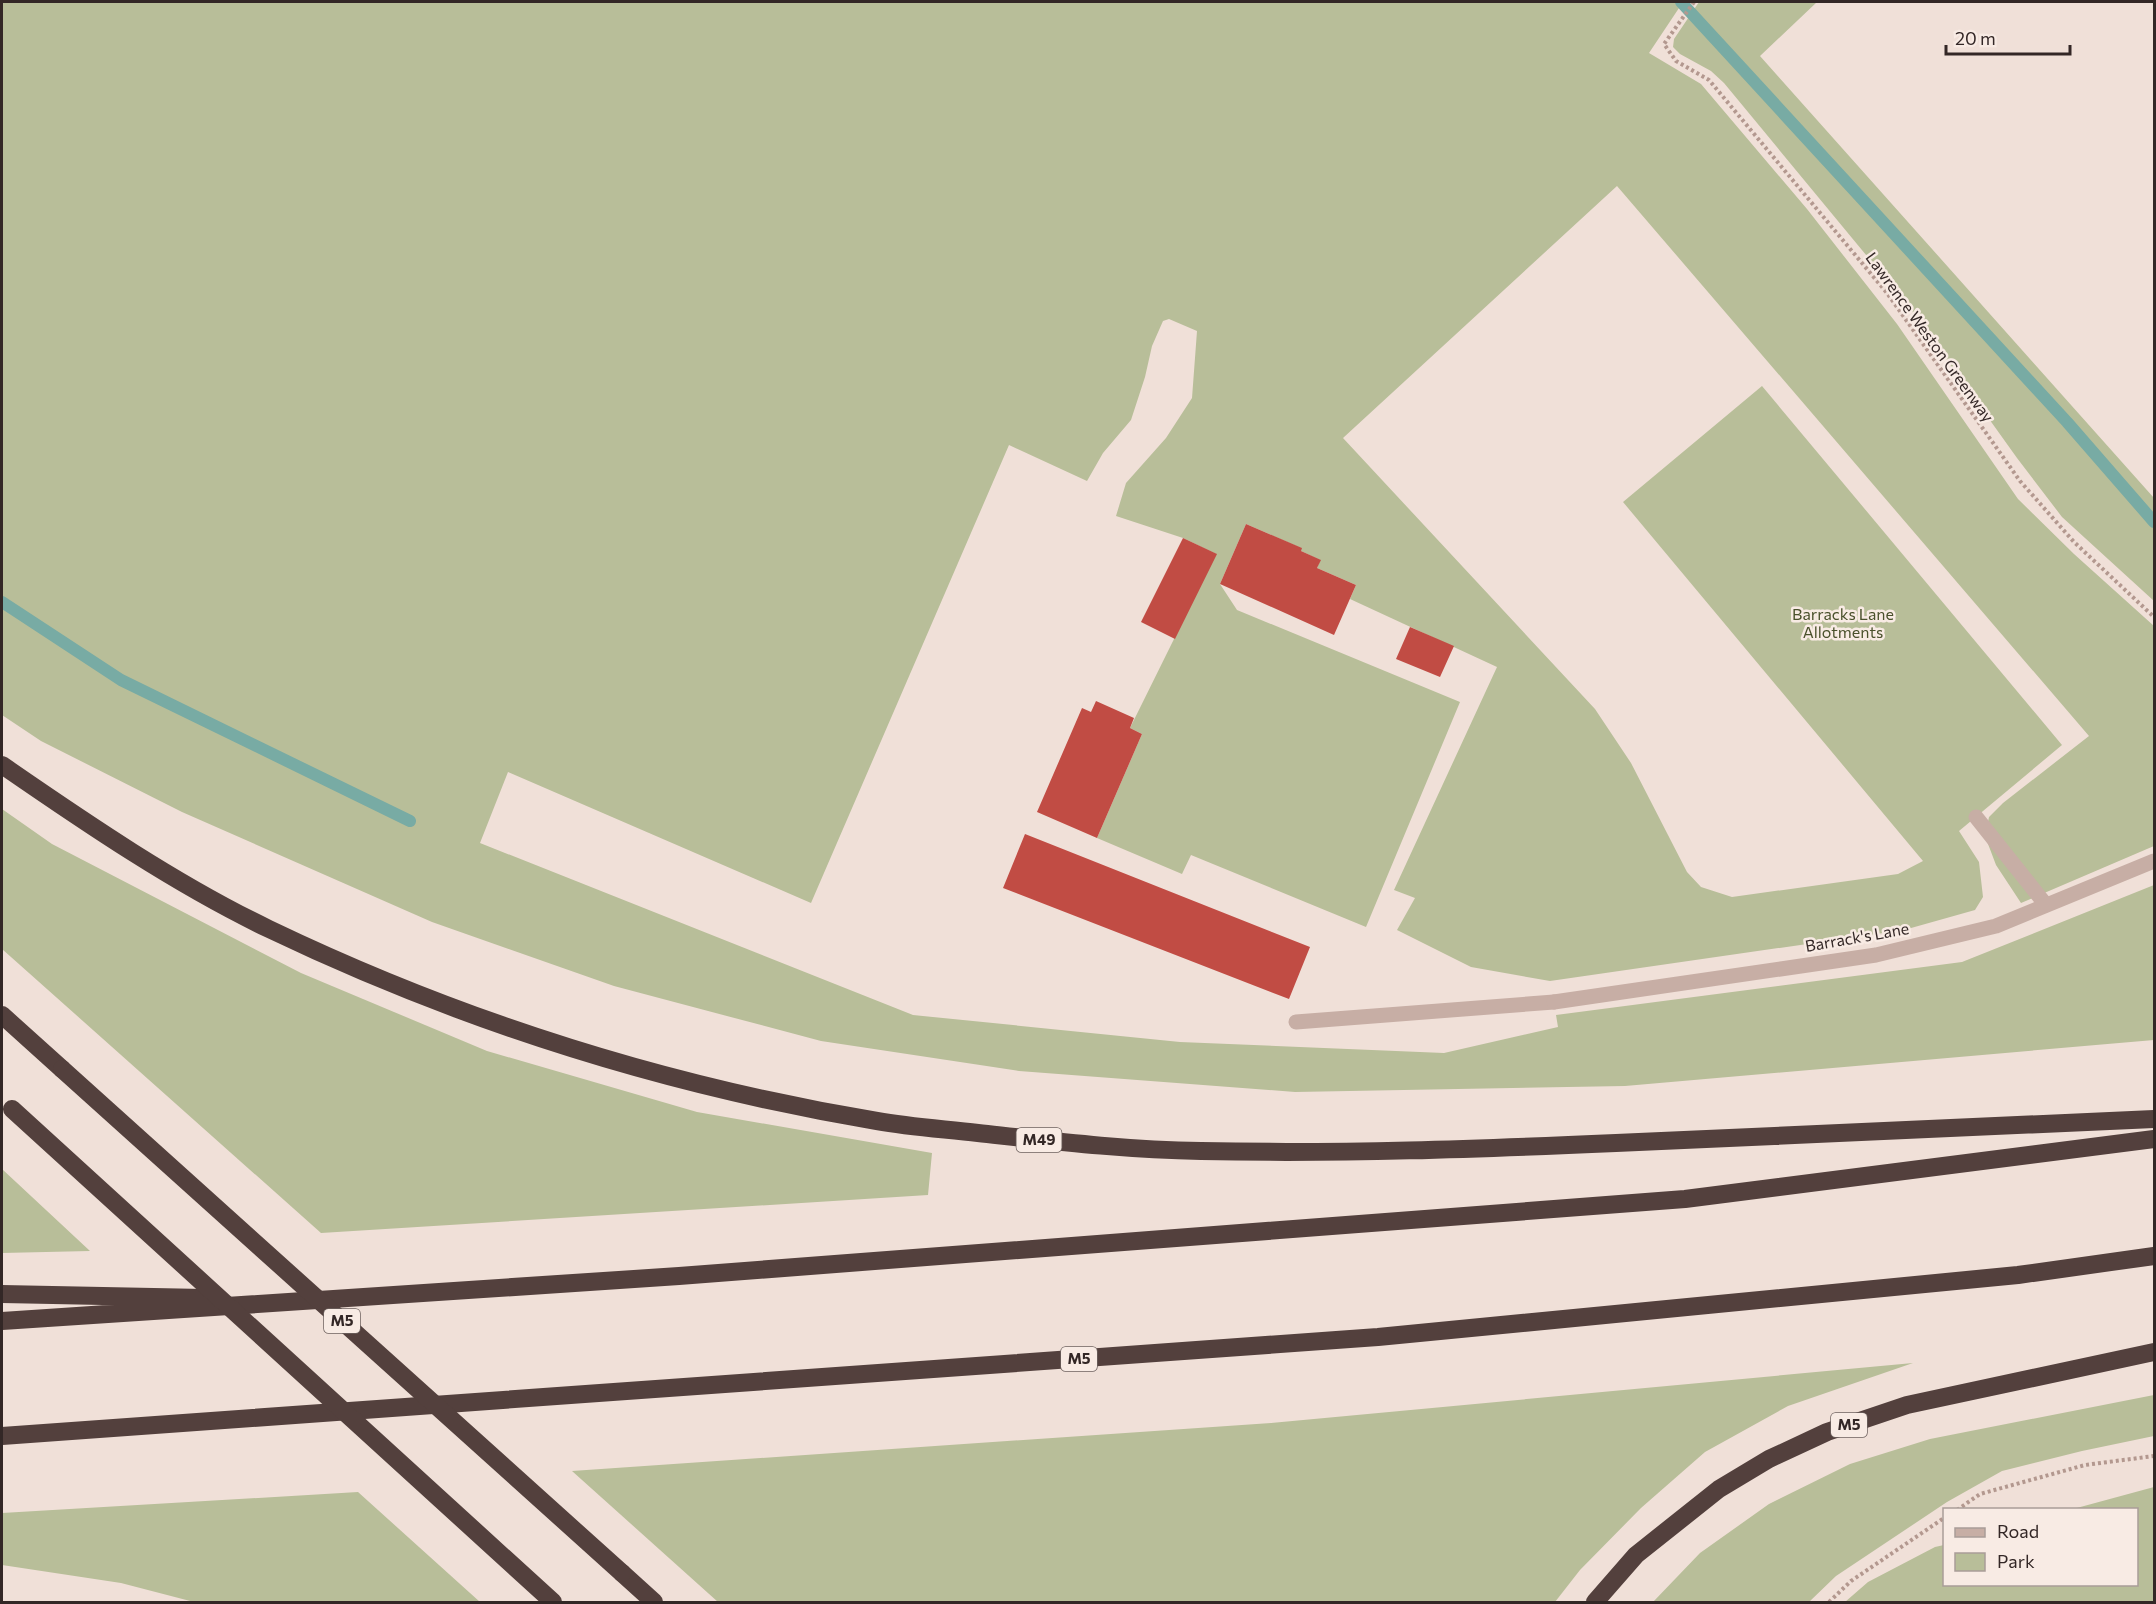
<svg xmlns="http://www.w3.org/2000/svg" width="2156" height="1604" font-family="Commissioner,sans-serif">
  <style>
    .green { fill: #b8be99 }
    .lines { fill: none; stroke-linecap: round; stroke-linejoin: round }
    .stream { stroke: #78aba4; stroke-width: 12 }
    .building { fill: #c14c44 }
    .path { stroke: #b3988f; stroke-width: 4; stroke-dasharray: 3 3; stroke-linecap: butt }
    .lane { stroke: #c7aea5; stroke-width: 15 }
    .street { stroke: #c7aea5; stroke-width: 15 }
    .highway { stroke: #53403d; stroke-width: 18 }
    .highway-bridge { stroke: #53403d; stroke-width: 18 }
    .labels { text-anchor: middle; stroke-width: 5; stroke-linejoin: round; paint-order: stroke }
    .shield { fill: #f8ebe4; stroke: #6e625f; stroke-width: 1.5 }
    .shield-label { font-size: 15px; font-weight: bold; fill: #332726 }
    .street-label { font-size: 16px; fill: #332726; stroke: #f8ebe4 }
    .park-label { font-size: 16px; fill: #49502b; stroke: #f8ebe4 }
  </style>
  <rect width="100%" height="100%" fill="#f0e0d8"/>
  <!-- green -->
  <path class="green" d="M2,2h1681l-34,51 52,31 106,125 90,115 121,175 56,55 80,72v220l-133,57 -25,-38 -11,-29 4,-19 14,-14 86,-67 -472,-550 -274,252 252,271 36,54 56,109 14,15 31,10 166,-23 25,-13 -300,-359 139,-116 300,359 -103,86 20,31 4,35 -8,13 -71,20 -354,51 -79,-14 -74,-37 18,-32 -21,-8 103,-223 -147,-68 6,-14 -39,-17 3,-8 -19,-9v-3l-55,-24 -26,60 17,26 223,92 -94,225 -175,-72 -9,19 -85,-36 45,-104 -12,-6 86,-174 -33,-16 -67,-22 10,-33 40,-45 26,-40 5,-67 -28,-12 -6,2 -11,25 -7,31 -14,43 -28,33 -16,28 -78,-36 -198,458 -303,-131 -28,71 433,172 267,27 264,11 114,-26 -2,-12 406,-53 192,-77v155l-529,46 -330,6 -276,-21 -198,-30 -207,-55 -182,-64 -250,-110 -141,-71 -39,-26z
    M1699,2h118l-57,54 394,442v103l-92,-84 -45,-59 -108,-151 -185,-224 -13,-12 -31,-17 -7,-7 1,-8z
    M2,809l50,35 249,129 186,78 210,61 235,41 -4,42 -607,38 -319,-284z
    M2,1169l88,82 -88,2z
    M1913,1363l-125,43 -83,46 -64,56 -61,62 -25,32h-837l-146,-131 699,-48z
    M2154,1395v41l-72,15 -80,20 -55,31 -111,74 -27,26h-156l47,-49 69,-49 81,-40 80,-25z
    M2154,1487v115h-309l23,-20 67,-35 9,-2v39h192v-74l-63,-1z
    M358,1492l122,110h-286l-73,-19 -119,-18v-52z"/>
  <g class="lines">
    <!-- stream -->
    <path class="stream" d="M1681,2l386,420 87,100
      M2,602l119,78 289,141"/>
  </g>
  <!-- building -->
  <path class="building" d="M1246,524l56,24 -1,3 20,9 -4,8 39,17 -22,50 -114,-51z
    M1183,538l34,16 -42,85 -34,-17z
    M1410,627l44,19 -14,31 -44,-18z
    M1096,701l38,17 -4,10 12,6 -45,104 -60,-26 45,-104 9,4z
    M1025,834l285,113 -21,52 -286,-111z"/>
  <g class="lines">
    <!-- path -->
    <path class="path" d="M1694,2l-30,42 12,17 33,19 178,213 133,188 54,61 80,75
      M1957,1510l23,-16 105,-29 69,-9
      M1829,1602l22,-21 93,-63"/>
    <!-- lane -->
    <path class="lane" d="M1976,817l70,88
      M1296,1022l258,-20"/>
    <!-- street -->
    <path class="street" d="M1554,1002l322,-47 120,-29 158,-65"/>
    <!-- highway -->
    <path class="highway" d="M2,765c84,58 175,120 267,164 192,92 399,157 608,192 33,6 67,8 101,12 74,8 149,17 223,18 139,3 277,-2 415,-8 180,-8 359,-16 538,-24
      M2,1015l60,54
      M2,1294l202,4
      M2,1321l677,-45 1006,-77 469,-60
      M2,1436l1376,-99 640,-62 136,-19
      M622,1573l32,29
      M1595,1602l41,-47 83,-66 50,-30 58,-27 80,-27 247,-53"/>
    <!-- highway-bridge -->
    <path class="highway-bridge" d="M62,1069l560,504
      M12,1109l541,493"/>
  </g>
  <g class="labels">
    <!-- shield labels -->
    <g class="shield">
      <rect x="1016.5" y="1128" width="45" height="24" rx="4.5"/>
      <rect x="324" y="1309" width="36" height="24" rx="4.5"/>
      <rect x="1061" y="1347" width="36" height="24" rx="4.5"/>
      <rect x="1831" y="1413" width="36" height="24" rx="4.5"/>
    </g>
    <g class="shield-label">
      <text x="1039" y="1145">M49</text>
      <text x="342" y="1326">M5</text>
      <text x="1079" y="1364">M5</text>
      <text x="1849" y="1430">M5</text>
    </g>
    <!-- street labels -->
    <g class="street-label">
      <text transform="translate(1930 337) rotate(54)" y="6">Lawrence Weston Greenway</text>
      <text transform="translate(1857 937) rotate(-10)" y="6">Barrack's Lane</text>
    </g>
    <!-- park labels -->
    <g class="park-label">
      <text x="1843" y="620">Barracks Lane<tspan x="1843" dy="18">Allotments</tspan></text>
    </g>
  </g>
  <!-- border -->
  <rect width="2156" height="1604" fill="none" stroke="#332726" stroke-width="6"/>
  <!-- legend -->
  <rect x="1943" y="1508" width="195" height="78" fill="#f8ebe4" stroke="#a99d98" stroke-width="1.5"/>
  <rect x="1955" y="1528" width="30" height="9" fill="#c7aea5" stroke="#a99d98" stroke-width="1.5"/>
  <text x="1997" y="1538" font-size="18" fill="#332726">Road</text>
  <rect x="1955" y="1553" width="30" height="18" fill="#b8be99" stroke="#a99d98" stroke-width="1.5"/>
  <text x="1997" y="1568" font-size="18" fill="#332726">Park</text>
  <!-- scale -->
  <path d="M1946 45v9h124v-9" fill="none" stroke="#332726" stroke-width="3"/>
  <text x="1955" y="45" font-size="18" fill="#332726" stroke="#f8ebe4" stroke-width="4.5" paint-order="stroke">20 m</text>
</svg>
